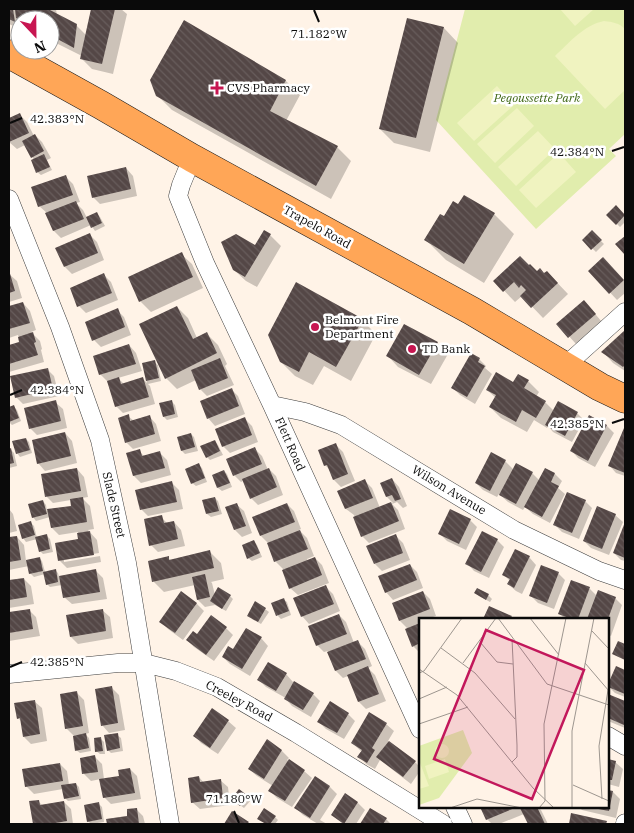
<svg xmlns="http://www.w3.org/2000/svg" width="634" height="833" font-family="'IBM Plex Serif',serif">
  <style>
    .park { fill: #e1edad }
    .pitch { fill: #f0f3c0 }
    .shadow { fill: #0003 }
    .building { fill: url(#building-back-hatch) }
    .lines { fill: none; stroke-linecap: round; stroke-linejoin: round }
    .minor-casing { stroke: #3d3d3d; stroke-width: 19 }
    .primary-casing { stroke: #1b1b1b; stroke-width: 29 }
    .minor { stroke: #fff; stroke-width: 18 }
    .primary { stroke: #ffa657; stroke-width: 28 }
    .ticks { fill: none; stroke: #0a0a0a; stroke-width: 2 }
    .poi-dot { fill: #c71651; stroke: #fff; stroke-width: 2 }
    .labels { text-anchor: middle; stroke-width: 5; stroke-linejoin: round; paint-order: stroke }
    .poi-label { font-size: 12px; fill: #0a0a0a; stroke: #fff; text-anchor: start }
    .park-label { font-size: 12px; font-style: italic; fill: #3e6715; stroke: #fff }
    .street-label { font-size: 12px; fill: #0a0a0a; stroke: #fff }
    .inset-road { fill: none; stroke: #9d968f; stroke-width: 1 }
    .view { fill: #c2185b; fill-opacity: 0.15; stroke: #c2185b; stroke-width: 2.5 }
    .inset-edge { fill: none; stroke: #0a0a0a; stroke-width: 2.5 }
    .ticks-label { font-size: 12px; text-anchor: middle; fill: #0a0a0a; stroke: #fff; stroke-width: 5; stroke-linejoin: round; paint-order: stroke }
  </style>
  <defs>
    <pattern id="building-back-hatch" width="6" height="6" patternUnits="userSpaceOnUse" patternTransform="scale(1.25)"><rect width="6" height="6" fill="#544746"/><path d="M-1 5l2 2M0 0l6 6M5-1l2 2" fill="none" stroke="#685d5c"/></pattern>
  </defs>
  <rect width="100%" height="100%" fill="#fff3e7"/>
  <!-- park -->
  <path class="park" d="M465,9h160v125l-16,15 7,7 -80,73 -100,-109z"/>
  <!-- pitch -->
  <path class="pitch" d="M560,9h34l-19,17z
    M604,21c9,1 15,2 21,8v61l-20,19 -50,-53c15,-14 29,-31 49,-35z
    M497,86l17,19 -40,36 -17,-18z
    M517,108l17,18 -39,37 -18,-19z
    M538,131l17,18 -39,37 -18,-19z
    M559,153l17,19 -40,36 -17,-18z"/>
  <!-- shadow -->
  <path class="shadow" d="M9,9h47l1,7 19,9 10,10 6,-26h29l6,5 -14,60 -21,-5 -11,-11 1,-2 -32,-16v-20h-30v9l-11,-5z
    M444,28l14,15 -28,109 -36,-9 -14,-14z
    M286,81l14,14 -14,26 51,26 14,14 -20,38 -159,-89 -15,-15z
    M20,115l7,7 7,14 1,-1 7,7 9,16 -4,2 5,10 -11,5 -4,-3 -3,-12 -9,-15 -8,4 -8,-7v-22z
    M126,168l7,8 4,20 -37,8 -7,-7z
    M66,177l7,7 7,18 -4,1 7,7 4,8 10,-5 3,4 5,9 -10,5 -4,-6 -30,13 -7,-7 -7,-18 -8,-7z
    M616,207l9,10v5l-5,5 -12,-12z
    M494,214l20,20 -30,49 -38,-23 -20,-20 18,-22z
    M592,232l12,12 -8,8 -12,-12z
    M90,235l7,7 7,18 -32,14 -7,-7z
    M270,235l11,11 -24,41 -11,-6 -12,-11 21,-23z
    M181,254l11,10 11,24 -52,24 -11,-11z
    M610,266l15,16v11l-8,7 -27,-29z
    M537,272l8,3 2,-3 21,22 -25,24 -21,-22 -7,6 -20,-21z
    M9,274l8,7 5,17 -13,4z
    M104,275l7,7 7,18 -32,13 -7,-7z
    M23,303l7,8 6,19 -5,2 9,9 2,8 -1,1 3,12 -35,10v-26l12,-3 -3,-8 -9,3v-30z
    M177,307l11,11 9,20 10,-4 11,11 9,19 -2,2 9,19 -27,11 -7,-7 -4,-9 -19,9 -11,-11z
    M591,309l11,13 -26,22 -18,-20z
    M117,310l7,7 7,18 -30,12 -7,-7z
    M362,320l14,14 -25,47 -27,-15 -11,19 -18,-9 -14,-14z
    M625,332v39l-12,-8 -10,-11z
    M437,343l11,11 -17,30 -33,-17 -10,-11z
    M129,345l7,8 6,18 -24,7 6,6 19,-5 4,4 -4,-19 11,-2 4,3 3,16 -13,3 2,2 5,18 -32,9 -7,-7 -9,-25 -7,-7z
    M479,359l7,7 -1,2 7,6 -17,30 -15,-9 -8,-8z
    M47,369l7,7 5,20 -36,8 -7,-7z
    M528,381l11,11 -3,5 9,5 9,9 23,2 7,7 -12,22 -19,-10 -5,-6 -1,2 -13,-8 -7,12 -26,-14 -11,-11 6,-9 -9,-8z
    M231,389l7,7 7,18 -30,12 -7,-8z
    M171,401l4,4 3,12 -11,3 -3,-3z
    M55,402l8,7 4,19 -30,7 -7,-7z
    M14,407l3,3 4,11 -9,4 -3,-3v-13z
    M128,416l6,5 15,-5 7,8 5,17 -28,8 -7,-7z
    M590,417l17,9 7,7 -19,34 -17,-9 -7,-8z
    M245,419l7,7 6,16 -28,11 -7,-7z
    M624,429l1,1v46l-9,-3 -7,-8z
    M65,433l7,8 5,22 -32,8 -7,-8z
    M191,434l3,3 4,14 -13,3 -3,-3 -4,-13z
    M26,439l3,3 3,11 -12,4 -3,-4z
    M215,441l3,4 5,10 -13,5 -3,-3z
    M336,445l7,7 12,29 -14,6 -7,-7 -3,-9 -6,-6z
    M255,449l7,7 6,14 1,-1 7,7 7,19 -25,10 -7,-7 -8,-17 -2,1 -7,-7z
    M9,450h2l3,3 3,13 -8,2z
    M139,451l6,6 15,-4 7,7 4,15 -30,8 -7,-7 -6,-22z
    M492,454l13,7 9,9 18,3 8,8 6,-12 9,5 7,7 -4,7 7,6 -15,29 -17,-9 -8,-7 -2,3 -15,-8 -9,-8 -2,3 -14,-7 -7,-7z
    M199,465l3,3 5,14 -11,4 -4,-3z
    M77,469l7,8 4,20 -6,1 8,8 4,23 -6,1 9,10 2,13 -35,6v3l36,-6 1,6 -34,6 -7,-7 19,-21 -1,-8 -19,3 -7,-7 -2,-11 -14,4 -3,-4 10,-16 3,4 1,6 25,-4 -1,-7 -18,3 -7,-7z
    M224,471l3,3 5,13 -10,4 -4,-3 -4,-13z
    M392,479l7,8 8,19 -4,2 -6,-6 -5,2 6,6 7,19 -36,14 -7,-7 -8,-21 -8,-6 -7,-18 26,-10 7,7 8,20 13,-5 -6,-6z
    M172,483l7,7 4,19 -35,7 -7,-7z
    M215,498l3,3 4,13 -11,3 -4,-3z
    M585,501l7,7 -13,31 -17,-7 -7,-7z
    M236,504l8,7 8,22 -10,4 -7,-7 -9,-22z
    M287,504l7,7 7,18 -2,1 8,8 7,18 -7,3 1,2 7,-3 7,7 7,18 -31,12 -8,-7 -7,-19 -8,-8 -7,-18 -7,-7z
    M9,509l4,5 4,17 -8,2z
    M615,515l8,7 -14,33 -18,-7 -7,-7z
    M161,517l7,7 6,-2 7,8 4,16 -27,6 -7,-7z
    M470,520l7,7 -11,23 -19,-9 -8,-8z
    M30,522l4,4 3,12 10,-2 3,3 3,13 -10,2 -3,-3 -3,-12 -11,3 -3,-4z
    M625,525v36l-4,-1 -7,-7z
    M396,536l7,7 7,17 -28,11 -7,-7z
    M17,537l7,8 2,16 13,-3 3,3 3,11 10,-2 3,3 1,4 37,-6 7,7 4,21 -35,5 -8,-7 -2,-12 -12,2 -3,-3 -2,-10 -11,3 -4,-4 -1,-7 -20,4v-31z
    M497,540l7,7 -15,31 -15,-7 -7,-8z
    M254,541l3,4 5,12 -10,4 -4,-3z
    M210,552l11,11 3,16 -13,3 1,1 3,12 15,1 3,3 -7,12 -11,-6 -10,2 -7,-7 -3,-15 -31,7 -11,-11 15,-23 3,2z
    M529,557l7,8 -14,29 -6,-3 -8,-7 2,-3 -6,-6z
    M410,565l7,7 6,16 -30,12 -7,-8z
    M558,573l7,7 -11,29 -16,-6 -7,-7z
    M24,579l7,7 3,18 -25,4v-27z
    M572,582l18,7 7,7 18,2 7,7 -11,31 -3,-2v-15h-43l-5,-5z
    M326,587l7,7 7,17 -31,13 -7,-8z
    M478,589l10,6 4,4 -2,3 -11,-6 -3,-3z
    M423,592l7,7 6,17 -3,1 2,2h-15v34l-7,-7 -5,-17 -8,-8z
    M182,593l15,11 7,7 -21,29 -15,-11 -7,-7z
    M283,599l4,3 4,13 -10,4 -3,-3 -5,-13z
    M265,609l4,3 -8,12 -9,-5z
    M29,610l7,7 4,19 -31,5v-27z
    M102,610l8,7 3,21 -35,6 -7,-7z
    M339,615l7,7 8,21 4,-1 7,7 7,17 -4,2 7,7 11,26 -20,8 -7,-7 -11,-26 -5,2 -7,-7 -8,-20 -4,1 -7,-7z
    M211,617l15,11 7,7 -19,26 -20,-14 -7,-7 11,-4z
    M261,638l7,8 -18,30 -20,-12 -7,-7z
    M616,668l9,4v25l-10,-4 -7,-7z
    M286,674l7,8 20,12 7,7 -9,16 -19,-11 -8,-9 -18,-10 -7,-7z
    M112,688l7,7 6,35 -16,3 -7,-8z
    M77,693l7,7 5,33 -4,1 4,4 2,13 -11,2 -4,-3 -2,-14 -8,-8z
    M608,695l17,8v25l-17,-7z
    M34,701l8,7 5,33 -16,3 -7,-7 -2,-15 -4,-4z
    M348,714l7,7 -11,18 -18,-10 -7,-7z
    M370,714l16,10 8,7 -6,10 27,21 5,5v4l-9,13 -31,-24 -5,9 -9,-5 -7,-8 3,-4 -10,-9z
    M228,721l8,7 -18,26 -17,-11 -7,-8z
    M117,735l4,3 2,13 -12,2 -3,-3z
    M101,739l3,3 1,12h-5l-4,-3z
    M267,741l15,10 7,7 -2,2 17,11 8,7 -20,29 -15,-9 -7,-7 3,-5 -16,-10 -8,-7z
    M95,757l7,7 2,15 16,-2 10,-8 7,7 4,23 -30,5 -7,-7 -3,-18 -10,2 -7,-7 -3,-15z
    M608,760l7,2 8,7 -4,18 -11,-3z
    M60,764l7,7 2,14 7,-1 3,3 2,12 -13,2 -3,-3 -2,-9 -29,5 -8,-8z
    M199,777l5,6 16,-3 8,7 2,18 -30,4 -8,-7z
    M315,777l15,10 7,7 -17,26 7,4h-9l-15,-9 -7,-7z
    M239,790l12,10 -7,8 -8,-6z
    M608,791l5,1 7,7 -4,19 -34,-8 -3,-3h29z
    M345,795l13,8 7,7 -9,14h-13l-11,-9z
    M38,801l5,5 21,-4 7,7 2,15h-39l-4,-22z
    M99,804l3,3 2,15 -13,2 -3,-3z
    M482,807h39v2l5,-2h11l4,3 7,14h-18l-6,-10 -25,10h-7l-5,-5z
    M136,809l7,7 2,8h-37l-1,-4 22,-3z
    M371,809l15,10 5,5h-30z
    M275,817l3,3 -3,4h-9l-7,-5z"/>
  <!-- building -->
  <path class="building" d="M9,9h4l2,13 -6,-3z
    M15,9h33l29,15 -3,24 -24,-13v-15h-30l-4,-2z
    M91,9h24l-13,55 -22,-5z
    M407,18l37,9 -28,111 -37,-9z
    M184,20l102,60 -16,31 68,35 -22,40 -160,-90 -6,-16z
    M20,113l9,20 -20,9v-24z
    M35,134l9,17 -13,7 -9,-17z
    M44,154l6,13 -14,6 -5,-13z
    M126,167l5,22 -39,9 -5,-22z
    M66,175l7,20 -35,12 -7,-20z
    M464,195l31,18 -31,51 -40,-24 16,-26 4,2 9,-15 5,3z
    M76,201l8,18 -31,12 -8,-18z
    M616,205l9,10 -9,10 -10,-10z
    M97,212l5,11 -11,5 -5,-11z
    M264,230l7,4 -26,43 -12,-7 -12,-28 15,-8 19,11z
    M592,230l10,10 -11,10 -9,-10z
    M90,233l8,20 -34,14 -9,-19z
    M625,236v19l-10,-11z
    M182,252l11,25 -54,25 -11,-25z
    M520,256l9,9 1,-1 7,7 3,-3 4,5 3,-2 11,12 -27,25 -11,-12 6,-6 -5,-5 -2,3 -5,-6 -11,10 -10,-11z
    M603,257l21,23 -15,14 -21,-23z
    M9,270l6,21 -6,2z
    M104,273l8,20 -35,14 -7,-19z
    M296,282l67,37 -27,48 -27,-15 -10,20 -19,-10 -12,-27z
    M584,300l12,14 -28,24 -12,-14z
    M23,302l7,21 -21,6v-23z
    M177,306l16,33 14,-7 10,21 -52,26 -26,-55z
    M118,308l7,19 -33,14 -7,-19z
    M404,324l34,18 -19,33 -33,-19z
    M625,330v35l-2,2 -22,-15z
    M33,332l3,10 -2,1 4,12 -29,9v-19l10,-3 -1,-5z
    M129,344l7,20 -37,11 -6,-19z
    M471,353l9,5 -2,4 7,4 -18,31 -16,-9z
    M220,358l8,20 -29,12 -8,-20z
    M155,360l4,18 -13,3 -4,-18z
    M48,368l5,21 -38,9 -5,-22z
    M496,372l17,10 5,-8 11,6 -5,8 22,13 -10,17 -14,-8 -6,12 -27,-15 7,-12 -10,-5z
    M119,377l2,7 22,-7 6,20 -34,10 -8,-26z
    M232,388l7,18 -32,13 -7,-18z
    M56,400l5,21 -32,8 -5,-21z
    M172,400l3,14 -12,3 -4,-14z
    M558,401l20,11 -13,24 -20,-11z
    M14,405l5,13 -10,4v-15z
    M129,414l1,7 20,-6 5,19 -30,9 -7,-25z
    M589,415l18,10 -19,36 -18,-10z
    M245,417l7,18 -30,12 -7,-18z
    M624,428h1v45l-17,-7z
    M65,432l6,24 -34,8 -5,-24z
    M191,433l4,14 -14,4 -4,-14z
    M26,438l4,12 -14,4 -4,-13z
    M215,440l5,11 -14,7 -6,-12z
    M336,443l12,31 -15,6 -6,-15 -3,1 -6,-16z
    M255,447l7,17 -29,12 -7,-17z
    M11,448l3,15 -5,1v-15z
    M140,449l2,7 18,-5 5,17 -32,8 -7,-23z
    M491,452l15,8 -16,31 -15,-8z
    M199,463l6,15 -14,6 -6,-15z
    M516,463l17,9 -17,32 -17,-9z
    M77,468l4,23 -36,6 -4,-23z
    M269,468l8,19 -27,12 -8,-20z
    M545,468l10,5 -4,9 8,4 -17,31 -18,-10z
    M224,470l6,13 -13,5 -5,-13z
    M392,478l9,21 -6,2 -3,-6 -6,2 -6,-14z
    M365,479l8,19 -28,11 -8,-18z
    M172,481l5,21 -37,8 -5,-20z
    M567,492l19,8 -14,33 -19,-8z
    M83,497l4,25 -36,6 -4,-19 24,-3 -1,-7z
    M215,497l4,14 -13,3 -4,-14z
    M43,500l4,14 -15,4 -4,-14z
    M391,502l8,19 -38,16 -8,-20z
    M237,503l9,23 -12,4 -9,-23z
    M287,503l8,19 -35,14 -8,-19z
    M597,506l19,8 -14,35 -19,-8z
    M450,509l21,10 -12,25 -21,-10z
    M162,515l2,8 10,-2 4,18 -29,7 -5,-27z
    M31,521l4,14 -13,4 -4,-14z
    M625,522v36l-12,-5z
    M300,530l8,19 -34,13 -7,-19z
    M90,531l4,24 -36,6 -3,-18 23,-4 -1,-6z
    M482,531l16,8 -17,33 -16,-8z
    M47,534l3,15 -11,3 -4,-15z
    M396,534l7,19 -29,11 -8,-18z
    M17,536l4,24 -12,2v-25z
    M254,540l6,13 -13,6 -5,-14z
    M515,549l15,7 -16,32 -7,-4 3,-5 -8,-4z
    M210,550l4,18 -62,14 -4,-21 21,-5v4z
    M40,557l3,14 -14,3 -3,-14z
    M315,557l7,18 -33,14 -7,-19z
    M410,564l7,16 -32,13 -7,-17z
    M541,565l18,7 -12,31 -18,-7z
    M56,569l2,13 -12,3 -3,-13z
    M96,569l4,23 -37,6 -4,-22z
    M205,574l5,23 -13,3 -5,-23z
    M24,578l3,19 -18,3v-20z
    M571,580l19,7 -12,32h-6l-14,-5z
    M326,585l8,19 -33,13 -8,-19z
    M218,587l13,8 -9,14 -12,-8z
    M477,588l12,6 -3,6 -12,-7z
    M598,590l18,7 -8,22h-21z
    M181,591l16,12 -22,30 -16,-11z
    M423,591l7,18 -31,12 -7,-18z
    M284,598l5,13 -13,5 -5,-13z
    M255,601l11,7 -8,14 -11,-6z
    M489,606l23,10 -2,3h-27z
    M30,609l3,20 -24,4v-21z
    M103,609l3,22 -36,6 -4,-22z
    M339,614l8,20 -31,12 -8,-20z
    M211,615l16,12 -21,28 -20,-15 7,-9 4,3z
    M420,623v20l-8,4 -7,-18z
    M246,628l16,9 -20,32 -20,-12 6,-11 5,3z
    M358,640l8,19 -31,12 -8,-19z
    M618,641l7,3v16l-13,-6z
    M268,662l19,11 -11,18 -19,-11z
    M368,666l11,28 -21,8 -11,-27z
    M616,666l9,4v24l-17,-7v-3z
    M294,681l20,12 -11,17 -19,-11z
    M112,686l6,37 -17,3 -6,-37z
    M77,691l6,35 -18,3 -5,-35z
    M608,694l17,7v20l-1,4 -16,-7z
    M35,700l5,34 -17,3 -3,-19 -3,1 -3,-16z
    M330,701l19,12 -12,20 -20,-11z
    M212,708l17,12 -19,28 -17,-12z
    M369,712l18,11 -15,25 3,2 -8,13 -10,-6 5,-7 -11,-7z
    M86,733l3,15 -14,3 -2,-15z
    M118,733l2,15 -13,3 -3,-16z
    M101,737l2,14 -8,1 -1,-14z
    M267,739l15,11 -18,29 -16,-10z
    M389,741l27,20 -13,16 -27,-20z
    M95,755l3,17 -16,2 -2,-16z
    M289,759l16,11 -20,31 -17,-10z
    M608,759l8,2 -4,19h-4z
    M60,763l3,18 -38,6 -3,-18z
    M130,768l5,25 -32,5 -4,-19 20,-3 -1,-6z
    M199,776l1,6 21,-3 2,19 -32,5 -3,-25z
    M315,776l15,10 -20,32 -16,-10z
    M76,783l3,13 -15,3 -3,-14z
    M239,789l9,7 -8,10 -9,-7z
    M608,790l5,1 -4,20 -16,-3 15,-1z
    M345,793l13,9 -14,22 -13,-9z
    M39,800l1,5 24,-4 3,20 -17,3h-17l-4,-23z
    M99,802l3,17 -15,3 -3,-17z
    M480,807h37l-31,13z
    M523,807h14l8,17h-17l-8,-16z
    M137,808l2,16h-32l-1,-5 21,-3v-7z
    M264,808l12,8 -6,8h-4l-9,-5z
    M370,808l17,10 -4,6h-23z
    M232,811l17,11 -2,2h-23z
    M571,813l36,8 -1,3h-37z"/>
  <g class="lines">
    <!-- minor casing -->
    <g class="minor-casing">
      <path id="minor" d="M192,158l-11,27 -3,11 27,67 67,142 148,324
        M9,199l51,128 40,113 27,123 43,261
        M565,366l60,-54
        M272,405l33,7 36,13 173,105 85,41 26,9
        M9,674l109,-11h26l32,8 41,16 79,46 147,91
        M608,736l17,10
        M455,807l8,17
        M625,824v-1"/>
    </g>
    <!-- primary casing -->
    <g class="primary-casing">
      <path id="primary" d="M9,54l92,51 91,53 280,153 128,76 25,12"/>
    </g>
    <!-- minor -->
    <use href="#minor" class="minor"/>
    <!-- primary -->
    <use href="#primary" class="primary"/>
  </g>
  <!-- ticks -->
  <path class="ticks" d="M314,10l5,12M10,123l12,-5M612,151l12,-4M10,395l12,-5M612,423l12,-4M10,667l12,-5M234,811l5,12"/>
  <!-- markers -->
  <g class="poi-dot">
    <path d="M214.5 80.5h5v5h5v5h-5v5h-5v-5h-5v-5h5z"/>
    <circle cx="315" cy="327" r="5"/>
    <circle cx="412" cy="349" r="5"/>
  </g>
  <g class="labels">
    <!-- poi labels -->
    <g class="poi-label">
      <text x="227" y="92">CVS Pharmacy</text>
      <text x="325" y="324">Belmont Fire<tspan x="325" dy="14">Department</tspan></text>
      <text x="422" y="353">TD Bank</text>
    </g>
    <!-- park labels -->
    <g class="park-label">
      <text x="537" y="102">Peqoussette Park</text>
    </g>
    <!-- street labels -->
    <g class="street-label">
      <text transform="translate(317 227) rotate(29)" y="4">Trapelo Road</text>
      <text transform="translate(290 444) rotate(66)" y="4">Flett Road</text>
      <text transform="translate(449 490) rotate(31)" y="4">Wilson Avenue</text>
      <text transform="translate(114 505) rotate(77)" y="4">Slade Street</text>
      <text transform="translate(239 701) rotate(28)" y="4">Creeley Road</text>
    </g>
  </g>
  <!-- overview -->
  <g transform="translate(419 618)">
    <rect width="190" height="190" fill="#fff3e7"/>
    <path d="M44,112l9,23 -33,45 -20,7v-59z" fill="#e1edad"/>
    <path d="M16 133a7 7 0 1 1 14 0a7 7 0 1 1-14 0ZM26,141l4,13 -20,7 -4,-13zM1,145l9,23 -10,3v-25z" fill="#f0f3c0"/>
    <path class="inset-road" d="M79,0l49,66 62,21M111,0l29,37M173,13l17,18M93,21l5,106v12l-5,5M61,24l17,20 16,2M22,30l34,25 40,46M44,45l33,-45M166,45l24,28M0,51l38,26 76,93 21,20M0,55l5,-2 38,-53M0,81l28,-12M0,106l49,-17M154,167l36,16M183,181l-3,-53 9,-56M31,190l27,-9 45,9M120,190l6,-7 -1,-77 22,-106M153,190v-77l22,-113"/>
    <path class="view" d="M67,12l98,40 -52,129 -98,-40z"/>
    <rect width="190" height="190" class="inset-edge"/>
  </g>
  <g class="ticks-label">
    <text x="319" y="38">71.182°W</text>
    <text x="57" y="123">42.383°N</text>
    <text x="577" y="156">42.384°N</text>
    <text x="57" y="394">42.384°N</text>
    <text x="577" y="428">42.385°N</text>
    <text x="57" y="666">42.385°N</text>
    <text x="234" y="803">71.180°W</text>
  </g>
  <!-- border -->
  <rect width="634" height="833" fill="none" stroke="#0a0a0a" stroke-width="20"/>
  <!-- north arrow -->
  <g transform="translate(35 35) rotate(158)"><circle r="24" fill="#ffffff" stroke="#9d9d9d"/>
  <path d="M0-4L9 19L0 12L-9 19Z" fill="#c71651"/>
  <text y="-8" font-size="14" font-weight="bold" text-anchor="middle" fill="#0a0a0a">N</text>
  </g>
</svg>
